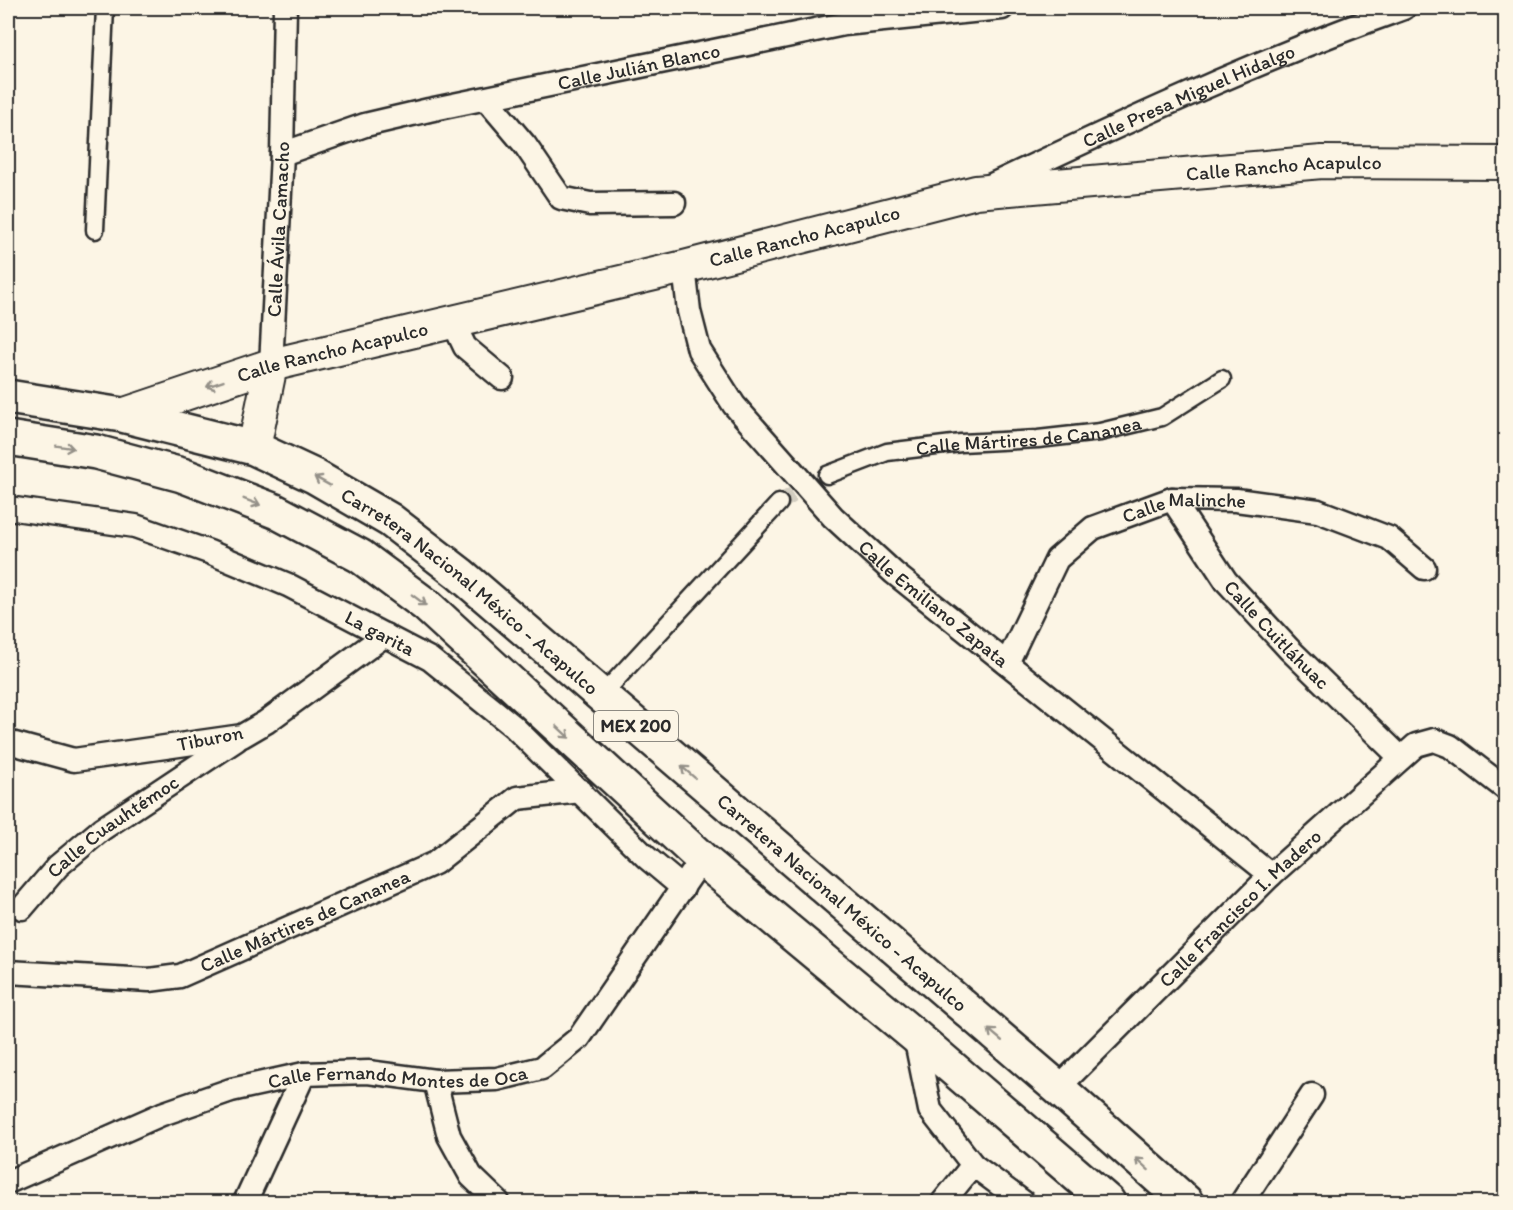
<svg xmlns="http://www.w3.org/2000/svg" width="1513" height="1210" font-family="Itim,sans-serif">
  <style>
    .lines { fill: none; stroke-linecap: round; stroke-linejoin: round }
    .pedestrian-tunnel { stroke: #d2cdc0; stroke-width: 16; stroke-dasharray: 16 8; stroke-linecap: butt }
    .pedestrian-casing { stroke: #2b2b2b; stroke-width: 21 }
    .minor-casing { stroke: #2b2b2b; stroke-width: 27 }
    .secondary-casing { stroke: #2b2b2b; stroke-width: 36 }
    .primary-casing { stroke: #2b2b2b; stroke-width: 38 }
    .pedestrian { stroke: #fcf5e5; stroke-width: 16 }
    .minor { stroke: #fcf5e5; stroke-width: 22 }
    .secondary { stroke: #fcf5e5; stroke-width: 32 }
    .primary { stroke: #fcf5e5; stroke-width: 33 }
    .oneway { stroke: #949088 }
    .labels { text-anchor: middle; stroke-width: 6; stroke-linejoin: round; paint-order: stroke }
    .shield { fill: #fcf5e5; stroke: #6a6863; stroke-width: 1.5 }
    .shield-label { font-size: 18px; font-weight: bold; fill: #2b2b2b }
    .street-label { font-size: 20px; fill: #2b2b2b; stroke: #fcf5e5 }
  </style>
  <rect width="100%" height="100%" fill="#fcf5e5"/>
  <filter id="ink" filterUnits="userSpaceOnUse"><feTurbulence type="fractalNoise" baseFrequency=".0167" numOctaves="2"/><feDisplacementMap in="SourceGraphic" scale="12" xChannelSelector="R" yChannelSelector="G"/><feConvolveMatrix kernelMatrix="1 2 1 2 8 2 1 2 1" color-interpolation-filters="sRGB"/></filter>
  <g filter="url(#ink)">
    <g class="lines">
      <!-- pedestrian-tunnel -->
      <path class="pedestrian-tunnel" d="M779,503l48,-28"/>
      <!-- pedestrian casing -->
      <g class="pedestrian-casing">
        <g id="pedestrian">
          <path d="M95,230l10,-222"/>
          <path id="s1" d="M827,475l60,-23 74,-9 77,-4 62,-7 62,-15 60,-38"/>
          <path d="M601,696l178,-193"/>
        </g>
      </g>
      <!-- minor casing -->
      <g class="minor-casing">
        <g id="minor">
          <path d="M486,99l39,46 36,53 29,6 84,-1"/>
          <path id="s2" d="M282,154l83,-29 64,-15 415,-86 158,-16"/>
          <path id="s3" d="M992,185c135,-64 271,-127 412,-177"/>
          <path id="s4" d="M684,267l5,44 10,39 35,55 99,112 61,56 377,302"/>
          <path d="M453,322l12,25 37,31"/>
          <path id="s5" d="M271,365l11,-211 3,-146"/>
          <path id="s6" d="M1172,499l54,82 63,68 112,109"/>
          <path id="s7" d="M8,508l127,18 74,26 79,33 142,74 83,67 133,131 37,31"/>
          <path id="s8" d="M1007,663l50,-104 36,-31 79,-29 64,1 82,11 71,27 35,30"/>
          <path d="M8,742l66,18 168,-24 24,-14 119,-87"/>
          <path id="s9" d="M22,908l36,-42 44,-37 134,-89"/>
          <path id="s10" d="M8,972l141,8 31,-4 255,-113 82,-65 64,-7"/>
          <path d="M915,1036l15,74 43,55 50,37"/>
          <path d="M435,1081l14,55 22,40 27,26"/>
          <path id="s11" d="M1058,1088l213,-213 145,-130 18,-5 16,6 56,43"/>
          <path id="s12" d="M8,1182l154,-68 69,-24 73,-16 64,-2 67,9 62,-2 45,-11 37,-30 123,-179"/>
          <path d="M245,1202l59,-128"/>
          <path d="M943,1202l30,-37"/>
          <path d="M1242,1202l70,-107"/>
        </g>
      </g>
      <!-- secondary casing -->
      <g class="secondary-casing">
        <g id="secondary">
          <path id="s13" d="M122,415l149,-50 413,-98 292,-75 346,-30 184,1"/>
          <path d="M254,448l17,-83"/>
        </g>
      </g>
      <!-- primary casing -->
      <g class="primary-casing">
        <g id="primary">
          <path id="s14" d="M8,397l114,18 132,33 60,28 76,44 70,54 598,514 128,114"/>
          <path d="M8,438l88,14 86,23 93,36 85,45 66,49 276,254 213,177 193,166"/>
        </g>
      </g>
      <!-- pedestrian -->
      <use href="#pedestrian" class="pedestrian"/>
      <!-- minor -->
      <use href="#minor" class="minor"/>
      <!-- secondary -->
      <use href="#secondary" class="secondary"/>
      <!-- primary -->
      <use href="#primary" class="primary"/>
    </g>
    <!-- one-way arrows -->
    <defs><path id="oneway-shaft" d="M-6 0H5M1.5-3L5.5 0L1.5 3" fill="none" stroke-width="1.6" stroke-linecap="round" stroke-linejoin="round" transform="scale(1.5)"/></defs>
    <g class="oneway">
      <use href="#oneway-shaft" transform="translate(215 384) rotate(161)"/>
      <use href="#oneway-shaft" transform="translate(65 447) rotate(9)"/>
      <use href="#oneway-shaft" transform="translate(322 481) rotate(-151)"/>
      <use href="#oneway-shaft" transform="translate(252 502) rotate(21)"/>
      <use href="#oneway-shaft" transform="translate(419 600) rotate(37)"/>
      <use href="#oneway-shaft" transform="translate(563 732) rotate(43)"/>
      <use href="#oneway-shaft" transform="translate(688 772) rotate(-139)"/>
      <use href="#oneway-shaft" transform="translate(995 1035) rotate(-140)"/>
      <use href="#oneway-shaft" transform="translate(1142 1164) rotate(-138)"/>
    </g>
  </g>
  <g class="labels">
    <!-- shield labels -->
    <rect class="shield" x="594" y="711" width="84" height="30" rx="4.5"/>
    <g class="shield-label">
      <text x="636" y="732">MEX 200</text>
    </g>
    <!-- street labels -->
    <g class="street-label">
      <text dy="7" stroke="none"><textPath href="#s2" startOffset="368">Calle Julián Blanco</textPath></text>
      <text dy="7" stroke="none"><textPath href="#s3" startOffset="216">Calle Presa Miguel Hidalgo</textPath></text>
      <text dy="7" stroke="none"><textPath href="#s13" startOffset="1192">Calle Rancho Acapulco</textPath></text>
      <text dy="7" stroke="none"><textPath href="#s5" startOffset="136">Calle Ávila Camacho</textPath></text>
      <text dy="7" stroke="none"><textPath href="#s13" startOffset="706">Calle Rancho Acapulco</textPath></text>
      <text dy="7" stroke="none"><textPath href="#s13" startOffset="220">Calle Rancho Acapulco</textPath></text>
      <text dy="7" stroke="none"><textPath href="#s1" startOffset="207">Calle Mártires de Cananea</textPath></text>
      <text dy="7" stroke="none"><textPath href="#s8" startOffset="258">Calle Malinche</textPath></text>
      <text dy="7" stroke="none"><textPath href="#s14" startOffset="512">Carretera Nacional México - Acapulco</textPath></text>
      <text dy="7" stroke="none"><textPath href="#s4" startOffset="432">Calle Emiliano Zapata</textPath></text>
      <text dy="7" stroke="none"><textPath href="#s7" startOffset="396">La garita</textPath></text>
      <text dy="7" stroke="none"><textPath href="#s6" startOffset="172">Calle Cuitláhuac</textPath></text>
      <text transform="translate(210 738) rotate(-11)" y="7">Tiburon</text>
      <text dy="7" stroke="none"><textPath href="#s9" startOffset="123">Calle Cuauhtémoc</textPath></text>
      <text dy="7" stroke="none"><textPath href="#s14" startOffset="998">Carretera Nacional México - Acapulco</textPath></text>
      <text dy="7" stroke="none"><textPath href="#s11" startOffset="256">Calle Francisco I. Madero</textPath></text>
      <text dy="7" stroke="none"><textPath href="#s10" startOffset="309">Calle Mártires de Cananea</textPath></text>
      <text dy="7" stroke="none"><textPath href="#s12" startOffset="410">Calle Fernando Montes de Oca</textPath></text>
    </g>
  </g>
  <!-- margin -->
  <rect width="1513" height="1210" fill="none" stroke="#fcf5e5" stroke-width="30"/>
  <rect x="15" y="15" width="1483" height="1180" fill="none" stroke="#2b2b2b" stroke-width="2" filter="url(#ink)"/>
</svg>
